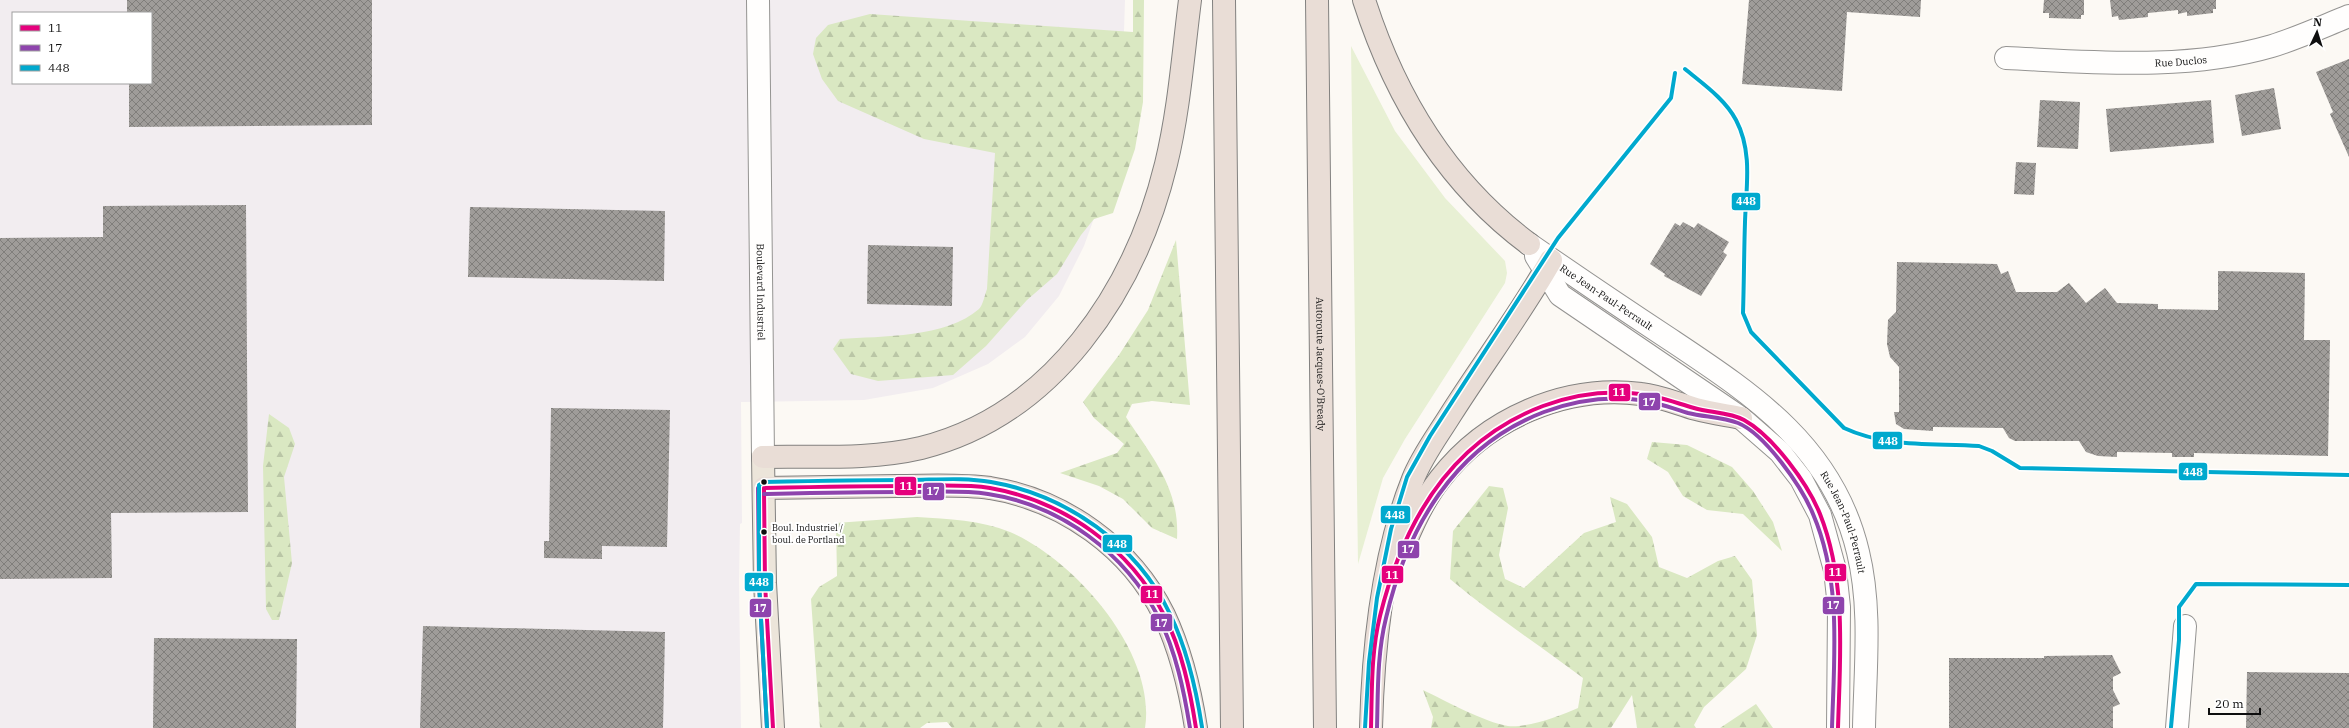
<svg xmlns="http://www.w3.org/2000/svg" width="2349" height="728" font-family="'IBM Plex Serif',serif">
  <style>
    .industrial { fill: #f2edf0; fill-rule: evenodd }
    .grass { fill: #e8f0d4 }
    .forest { fill: url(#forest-firs) }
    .building { fill: url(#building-cross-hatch) }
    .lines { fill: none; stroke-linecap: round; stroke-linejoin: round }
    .minor-casing { stroke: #959492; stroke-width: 24 }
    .major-casing { stroke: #82817f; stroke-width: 24 }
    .highway-casing { stroke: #82817f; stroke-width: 24 }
    .minor { stroke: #fffefd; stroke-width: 22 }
    .major { stroke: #ece5da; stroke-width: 22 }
    .highway { stroke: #e9ddd6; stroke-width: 22 }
    .bus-1-casing { stroke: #fff; stroke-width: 7 }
    .bus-2-casing { stroke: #fff; stroke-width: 7 }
    .bus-3-casing { stroke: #fff; stroke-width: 7 }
    .bus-1 { stroke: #e5007d; stroke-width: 4 }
    .bus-2 { stroke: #8e44ad; stroke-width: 4 }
    .bus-3 { stroke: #00a9ce; stroke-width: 4 }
    .bus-dot { fill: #0e0e0e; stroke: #fff; stroke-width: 1.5 }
    .labels { text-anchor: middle; stroke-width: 4; stroke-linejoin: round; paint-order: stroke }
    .bus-label { font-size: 9px; fill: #0e0e0e; stroke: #fff; text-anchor: start }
    .street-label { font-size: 10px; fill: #0e0e0e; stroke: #fff }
    .line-badge { stroke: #fff; stroke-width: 1.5 }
    .badge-label { font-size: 11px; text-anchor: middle; font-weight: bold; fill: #fff }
  </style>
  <defs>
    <pattern id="forest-firs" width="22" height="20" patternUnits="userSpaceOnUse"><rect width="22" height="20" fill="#dae8c2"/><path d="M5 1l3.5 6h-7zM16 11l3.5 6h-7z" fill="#bac6a6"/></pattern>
    <pattern id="building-cross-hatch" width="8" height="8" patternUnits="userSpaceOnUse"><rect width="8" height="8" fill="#9f9c99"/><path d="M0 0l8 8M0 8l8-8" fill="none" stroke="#807e7b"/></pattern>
  </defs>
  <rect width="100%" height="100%" fill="#fcf9f4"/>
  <!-- industrial -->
  <path class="industrial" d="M0,0h1125l-1,31 -22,165 -18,50 -25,50 -34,41 -37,27 -55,24 -69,12 -123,2 1,121 -2,1 -1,57 2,147h-741zM13,13h138v70h-138z"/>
  <!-- grass -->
  <path class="grass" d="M1351,46l44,85 50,67 60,63 2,12 -2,10 -100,156 -22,39 -25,86z"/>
  <!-- forest -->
  <path class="forest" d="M1133,0h11l-1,102 -8,47 -22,64 -19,6 -13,16 -24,39 -30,26 -41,46 -33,29 -75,6 -27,-7 -18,-25 7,-10c42,-3 106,-1 139,-30 4,-4 6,-15 8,-20l8,-136 -71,-14 -86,-38 -16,-22 -9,-25 3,-16 12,-13 42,-11 263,18z
    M1176,240l14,165 -38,-4 -20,3 -6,13c26,40 54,71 51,122l-25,-11 -29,-29 -24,-13 -39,-13 57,-20 7,-9 -30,-26 -11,-16 36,-47 29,-45z
    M269,414l20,14 6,16 -11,33 8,86 -13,57h-7l-6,-11 -3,-143z
    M1652,442l35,3 45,22 21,24 20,31 9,29 -39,-37 -36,-4 -24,-14 -15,-24 -21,-13z
    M1489,486l14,2 5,20 -9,47 6,24 19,9 60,-55 32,-11 -6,-25 17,7 25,33 7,30 28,11 31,-17 17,-5 17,24 5,55 -11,34 -42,38 -10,18 2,3h-59l-5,-33 -21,33h-180l2,-11 -10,-27c23,11 61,32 85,36 19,2 53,-10 70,-18l5,-30c-44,-33 -90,-63 -133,-99l3,-48z
    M917,517c31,2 64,3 93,15 65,28 147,121 135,196h-193l-5,-6 -20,1 -7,5h-100l-9,-129 8,-12 18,-11 -1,-53z
    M1756,704l17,24h-53z"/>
  <!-- building -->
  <path class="building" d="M127,0h245v125l-243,2v-44h22v-70h-24z
    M1749,0h172l-1,17 -73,-5 -5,79 -100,-7z
    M2044,0h40v15h-3v4l-32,-1v-5h-6z
    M2110,0h106v9h-3v4l-26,3v-4l-9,2v-4l-30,3v4l-29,3 -1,-4 -6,1z
    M2349,59v98l-19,-43 3,-2 -17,-40z
    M2274,88l7,41 -39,7 -7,-41z
    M2040,100l40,2 -2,47 -41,-2z
    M2211,100l3,43 -104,9 -4,-43z
    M2016,162l20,1 -2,32 -20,-1z
    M246,205l2,307 -137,1 1,65 -112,1v-341l103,-1v-31z
    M470,207l195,4 -1,70 -196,-4z
    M1683,222l11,6 4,-5 31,19 -6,10 4,3 -26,41 -37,-20 1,-2 -15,-10 25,-41 5,3z
    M868,245l85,2 -1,59 -85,-2z
    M1897,262l100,2 4,10 7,-3 8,21h41l12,-9 17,20 19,-15 12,15 41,1v5l60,1v-39l87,2 -1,67h26l-2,116 -134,-3v4h-22v-4l-55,-1v5l-19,-1 -12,-4 -7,-11h-64l-6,-3 -6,-10 -70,-1v4l-29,-2 -8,-5 -2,-12h5v-45l-9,-10 -3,-13 1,-24 8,-8z
    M551,408l119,2 -3,137 -65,-1v13l-58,-1v-17h5z
    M423,626l242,6 -2,96h-243z
    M154,638l143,1 -1,89h-143z
    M2112,655l9,18 -8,4v13l7,14 -7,3v21h-164v-70h95v-2z
    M2247,672l102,1v55h-103z"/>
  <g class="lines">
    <!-- minor casing -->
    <g class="minor-casing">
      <g id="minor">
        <path id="s1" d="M758,0l5,457"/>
        <path id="s2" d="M2006,58c88,4 180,13 266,-12 26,-8 52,-20 77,-30"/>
        <path id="s3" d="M1529,244c46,32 92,63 139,94 84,56 165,108 190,214 14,57 7,118 6,176"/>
        <path d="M1536,256l24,39 181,123 39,34 21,27 19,36 15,55 4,37 -1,121"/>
        <path d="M2177,728l8,-102"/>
      </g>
    </g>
    <!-- major casing -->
    <g class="major-casing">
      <path id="major" d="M763,457l2,126 8,145"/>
    </g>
    <!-- highway casing -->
    <g class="highway-casing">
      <g id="highway">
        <path d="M1224,0l8,728"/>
        <path id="s4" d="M1317,0l8,728"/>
        <path d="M1364,0c31,97 83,183 165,244"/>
        <path d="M763,457c52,-1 107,3 158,-9 132,-33 214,-157 245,-284 13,-53 17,-109 24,-164"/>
        <path d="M764,488c44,-1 89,-1 133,-2 31,0 63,-2 93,2 74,12 141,60 174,127 17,36 26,74 32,113"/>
        <path d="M1405,543c9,-22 20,-45 35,-64 46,-60 125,-95 201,-85 19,2 37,10 55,15 15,4 30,6 45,9"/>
        <path d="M1371,728c2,-81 12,-174 42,-249 9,-23 25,-44 38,-65 33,-52 70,-101 100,-154"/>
      </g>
    </g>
    <!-- minor -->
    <use href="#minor" class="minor"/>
    <!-- major -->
    <use href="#major" class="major"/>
    <!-- highway -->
    <use href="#highway" class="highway"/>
    <!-- bus-1 casing -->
    <g class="bus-1-casing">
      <path id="bus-1" d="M764,488c48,-1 97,-2 145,-2 27,0 55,-2 81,2 74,13 140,60 174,127 18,35 26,75 32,113
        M764,488l1,95 8,145
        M1371,728c1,-37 0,-76 9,-112 23,-93 70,-175 163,-210 27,-10 58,-15 87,-13 23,1 43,9 64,15 16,5 35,4 50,12 29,16 64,64 76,94 27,68 20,143 18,214"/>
    </g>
    <!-- bus-2 casing -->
    <g class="bus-2-casing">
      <path id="bus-2" d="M758,488l1,95 8,145
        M764,494c48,-1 95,-2 143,-2 27,0 54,-2 81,2 73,11 137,59 171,124 17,34 25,73 31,110
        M1377,728c1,-36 0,-74 9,-110 21,-90 68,-172 158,-206 30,-11 63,-16 95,-12 17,2 33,8 49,13 16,4 34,4 50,10 27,11 64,64 75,91 29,67 21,143 19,214"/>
    </g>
    <!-- bus-3 casing -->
    <g class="bus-3-casing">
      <path id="bus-3" d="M1685,69c18,15 40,30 51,51 17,32 10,68 9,102 -1,30 -1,60 -2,91l8,19 93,96c43,20 88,15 135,18l13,5 28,17 329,7
        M2171,727l8,-87v-33l17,-23 153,1
        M767,728l-8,-145v-98l5,-3c47,-1 95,-2 142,-2 28,0 57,-3 85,2 75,13 146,62 179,132 17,35 26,74 32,113
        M1365,728l4,-66 8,-64 14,-69 16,-52 23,-41 128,-198 113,-140 4,-25"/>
    </g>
    <!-- bus-1 -->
    <use href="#bus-1" class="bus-1"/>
    <!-- bus-2 -->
    <use href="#bus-2" class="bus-2"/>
    <!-- bus-3 -->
    <use href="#bus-3" class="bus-3"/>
  </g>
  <!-- markers -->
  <g class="bus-dot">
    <circle cx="764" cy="482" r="3.5"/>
    <circle cx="764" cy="532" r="3.5"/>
  </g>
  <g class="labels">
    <!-- bus labels -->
    <g class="bus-label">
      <text x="772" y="531">Boul. Industriel /<tspan x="772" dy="12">boul. de Portland</tspan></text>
    </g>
    <!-- street labels -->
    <g class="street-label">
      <text dy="4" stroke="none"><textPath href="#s2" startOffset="175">Rue Duclos</textPath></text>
      <text dy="4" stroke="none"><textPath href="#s1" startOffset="292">Boulevard Industriel</textPath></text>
      <text dy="4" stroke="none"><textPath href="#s3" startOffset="94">Rue Jean-Paul-Perrault</textPath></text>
      <text dy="4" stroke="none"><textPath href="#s4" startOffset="364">Autoroute Jacques-O'Bready</textPath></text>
      <text dy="4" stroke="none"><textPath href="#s3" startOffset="429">Rue Jean-Paul-Perrault</textPath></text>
    </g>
  </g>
  <g class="line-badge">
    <rect x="1731" y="192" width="30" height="19" rx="4" fill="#00a9ce"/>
    <rect x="1608" y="383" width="23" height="19" rx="4" fill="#e5007d"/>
    <rect x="1638" y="392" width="23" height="19" rx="4" fill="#8e44ad"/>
    <rect x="1872" y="431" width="31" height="19" rx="4" fill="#00a9ce"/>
    <rect x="2178" y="462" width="30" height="19" rx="4" fill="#00a9ce"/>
    <rect x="894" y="476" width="23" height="20" rx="4" fill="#e5007d"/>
    <rect x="922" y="482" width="23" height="19" rx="4" fill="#8e44ad"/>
    <rect x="1380" y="505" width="31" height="19" rx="4" fill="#00a9ce"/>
    <rect x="1102" y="534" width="31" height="19" rx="4" fill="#00a9ce"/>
    <rect x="1397" y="540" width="23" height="19" rx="4" fill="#8e44ad"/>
    <rect x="1824" y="563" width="23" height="19" rx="4" fill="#e5007d"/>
    <rect x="1381" y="565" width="23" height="19" rx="4" fill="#e5007d"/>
    <rect x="744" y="572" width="30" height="20" rx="4" fill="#00a9ce"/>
    <rect x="1140" y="585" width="23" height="19" rx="4" fill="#e5007d"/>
    <rect x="1822" y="596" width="23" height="19" rx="4" fill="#8e44ad"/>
    <rect x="749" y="598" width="23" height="20" rx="4" fill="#8e44ad"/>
    <rect x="1150" y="613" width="23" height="19" rx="4" fill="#8e44ad"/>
  </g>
  <g class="badge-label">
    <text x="1746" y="205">448</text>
    <text x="1619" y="396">11</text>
    <text x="1649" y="406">17</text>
    <text x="1888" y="445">448</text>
    <text x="2193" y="476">448</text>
    <text x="906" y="490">11</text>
    <text x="933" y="495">17</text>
    <text x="1395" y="519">448</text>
    <text x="1117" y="548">448</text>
    <text x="1408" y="553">17</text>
    <text x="1835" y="576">11</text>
    <text x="1392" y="579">11</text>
    <text x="759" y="586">448</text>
    <text x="1152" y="598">11</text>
    <text x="1833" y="609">17</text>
    <text x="760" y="612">17</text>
    <text x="1161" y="627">17</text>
  </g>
  <!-- legend -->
  <rect x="12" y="12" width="140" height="72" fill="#ffffff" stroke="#9f9f9f"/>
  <rect x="20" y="25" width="20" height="6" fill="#e5007d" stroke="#9f9f9f"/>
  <text x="48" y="32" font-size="12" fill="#0e0e0e">11</text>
  <rect x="20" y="45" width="20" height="6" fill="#8e44ad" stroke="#9f9f9f"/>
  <text x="48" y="52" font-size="12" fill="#0e0e0e">17</text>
  <rect x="20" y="65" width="20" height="6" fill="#00a9ce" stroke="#9f9f9f"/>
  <text x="48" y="72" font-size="12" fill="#0e0e0e">448</text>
  <!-- north arrow -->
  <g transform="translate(2317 32) rotate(4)" stroke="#ffffff" stroke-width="3" paint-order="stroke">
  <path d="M0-3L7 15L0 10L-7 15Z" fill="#0e0e0e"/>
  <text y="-6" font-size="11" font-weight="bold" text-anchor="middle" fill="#0e0e0e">N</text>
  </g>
  <!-- scale -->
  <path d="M2209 708v6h51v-6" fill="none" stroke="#0e0e0e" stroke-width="2"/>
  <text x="2215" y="708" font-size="12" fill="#0e0e0e" stroke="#ffffff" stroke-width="3" paint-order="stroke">20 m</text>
</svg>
